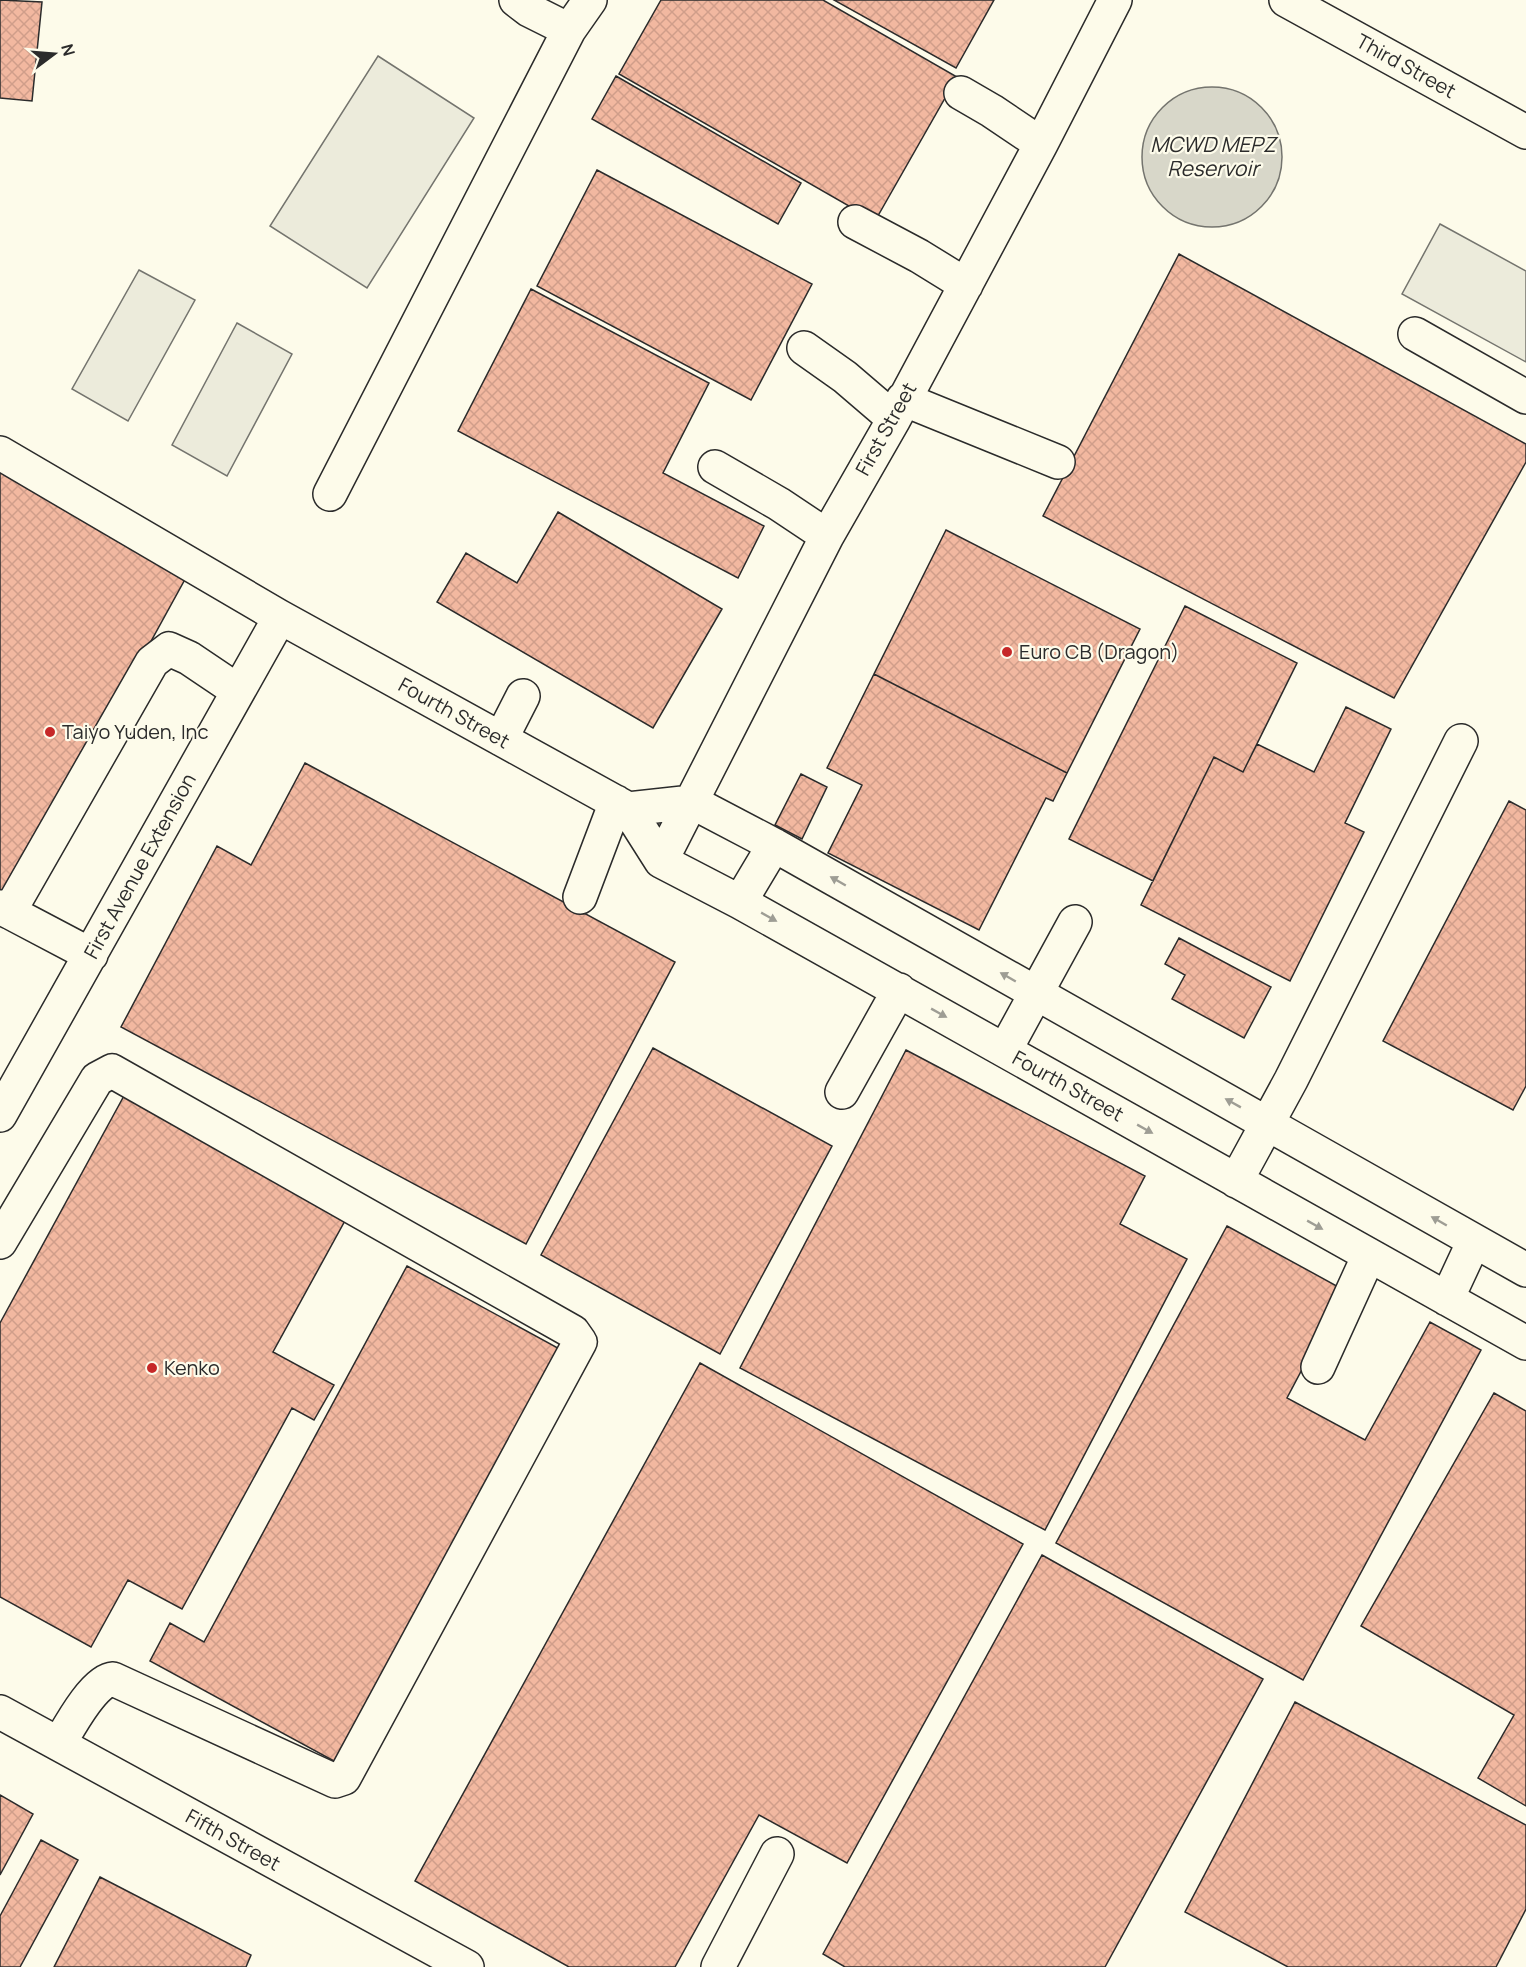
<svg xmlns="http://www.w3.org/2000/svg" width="1526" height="1967" font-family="Manrope,sans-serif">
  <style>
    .pitch { fill: #ecebdb; stroke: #74746e; stroke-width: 1.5 }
    .water { fill: #d8d7c9; stroke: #74746e; stroke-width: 1.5 }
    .building { fill: url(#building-cross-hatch); stroke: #2b2b2b; stroke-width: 1.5 }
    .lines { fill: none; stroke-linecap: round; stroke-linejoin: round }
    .minor-casing { stroke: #2b2b2b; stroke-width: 36 }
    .minor { stroke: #fdfbea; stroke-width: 33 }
    .oneway { fill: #9e9d94 }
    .poi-dot { fill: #c62828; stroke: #fdfbea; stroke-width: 2 }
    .labels { text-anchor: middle; stroke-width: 4.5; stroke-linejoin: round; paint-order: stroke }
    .street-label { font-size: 20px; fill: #2b2b2b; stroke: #fdfbea }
    .poi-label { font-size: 20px; fill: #2b2b2b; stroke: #fdfbea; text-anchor: start }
    .water-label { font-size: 21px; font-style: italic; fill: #2b2b2b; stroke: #fdfbea }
  </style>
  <defs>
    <pattern id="building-cross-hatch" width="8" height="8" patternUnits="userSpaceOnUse" patternTransform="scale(1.5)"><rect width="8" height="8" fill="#f2b8a0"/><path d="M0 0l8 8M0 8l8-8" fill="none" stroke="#d09e8a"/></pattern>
  </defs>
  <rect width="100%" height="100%" fill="#fdfbea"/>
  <!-- pitch -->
  <path class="pitch" d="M378,56l96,62 -107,170 -97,-62z
    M1440,224l86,47v91l-124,-68z
    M139,270l56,30 -67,121 -56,-32z
    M237,323l55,31 -65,122 -55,-31z"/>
  <!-- water -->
  <path class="water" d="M1142 157a70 70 0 1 1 140 0a70 70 0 1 1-140 0Z"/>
  <!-- building -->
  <path class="building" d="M0,0l42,2 -10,99 -32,-3z
    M661,0h162l134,77 -82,144 -256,-147z
    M834,0h160l-38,68z
    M616,76l185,107 -23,41 -186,-105z
    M597,170l215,114 -61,116 -214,-114z
    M1179,254l347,190v18l-132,236 -351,-182z
    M531,289l178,94 -46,90 101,53 -26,52 -280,-147z
    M0,467l189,105 -179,326 -10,-6z
    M558,512l164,97 -69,119 -216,-126 29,-49 51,30z
    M946,530l194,99 -73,144 -193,-99z
    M1185,606l112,57 -54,109 -29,-15 -61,124 -84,-42z
    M874,674l193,99 -14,28 -7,-3 -67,132 -151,-77 34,-68 -35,-17z
    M1346,707l45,22 -46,94 19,9 -74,149 -149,-76 73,-148 29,15 14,-28 57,28z
    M305,763l370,199 -149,282 -405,-217 96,-181 34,19z
    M801,774l26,13 -25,52 -27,-14z
    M1509,801l17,9v276l-13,24 -130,-69z
    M1179,938l92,49 -27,51 -72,-39 13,-24 -20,-11z
    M653,1048l179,98 -112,208 -179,-99z
    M906,1050l239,126 -25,48 67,35 -142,271 -305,-162z
    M125,1094l222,123 -74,135 61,33 -20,35 -22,-12 -110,201 -54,-29 -37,67 -91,-50v-274z
    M1227,1226l117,64 -57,108 78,42 65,-118 51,28 -178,330 -247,-137z
    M407,1266l160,87 -222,414 -195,-106 20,-38 34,19z
    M700,1363l323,181 -176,319 -88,-48 -84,152h-106l-154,-86z
    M1494,1393l32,18v395l-48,-28 36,-63 -153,-89z
    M1042,1555l221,124 -158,288h-260l-22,-13z
    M1295,1702l231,123v84l-30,58h-208l-103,-55z
    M0,1795l33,19 -33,61z
    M41,1840l37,20 -58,107h-20v-51z
    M100,1877l151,78 -5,12h-192z"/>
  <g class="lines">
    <!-- minor casing -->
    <g class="minor-casing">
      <path id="minor" d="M516,0l13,10 40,20 21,-30
        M1286,0l240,132
        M961,93l31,18 49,33
        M855,222l64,34 47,29
        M1415,334l111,63
        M804,348l41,29 49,42
        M903,399l155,63
        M0,453l280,164 348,192 33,52 79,41 786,441
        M715,467l64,37 48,32
        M330,494l239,-464
        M501,739l22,-43
        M628,809l64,-7 82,43 752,425
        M661,861l166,-325 67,-117 147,-275 74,-144
        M580,897l36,-95
        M740,902l34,-57
        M0,907l91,48
        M9,912l143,-250 17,-13 20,9 49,33
        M1005,1050l70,-128
        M842,1092l57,-102
        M0,1115l280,-498
        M1236,1181l55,-101 170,-339
        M0,1242l97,-163 15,-8 461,261 7,10 -236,436 -9,3 -222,-102c-19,1 -45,50 -54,65
        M1447,1299l27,-58
        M1318,1367l51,-112
        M0,1712l467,255
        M718,1967l59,-113"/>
    </g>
    <!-- minor -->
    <use href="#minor" class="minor"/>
  </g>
  <!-- one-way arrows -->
  <defs><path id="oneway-solid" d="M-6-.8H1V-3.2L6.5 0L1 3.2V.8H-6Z" transform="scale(1.5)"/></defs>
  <g class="oneway">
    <use href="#oneway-solid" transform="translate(838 881) rotate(-150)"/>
    <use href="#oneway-solid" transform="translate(769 917) rotate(29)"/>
    <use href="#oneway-solid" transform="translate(1008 977) rotate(-150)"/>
    <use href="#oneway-solid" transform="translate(939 1013) rotate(29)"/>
    <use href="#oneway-solid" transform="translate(1233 1103) rotate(-151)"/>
    <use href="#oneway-solid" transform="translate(1145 1129) rotate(29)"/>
    <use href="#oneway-solid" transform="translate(1439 1221) rotate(-150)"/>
    <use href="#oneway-solid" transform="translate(1315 1225) rotate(29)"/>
  </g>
  <!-- markers -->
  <g class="poi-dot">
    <circle cx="1007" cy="652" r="6"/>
    <circle cx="50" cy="732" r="6"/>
    <circle cx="152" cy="1368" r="6"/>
  </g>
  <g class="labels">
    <!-- street labels -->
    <g class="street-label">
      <text transform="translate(1406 66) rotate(29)" y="7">Third Street</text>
      <text transform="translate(886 429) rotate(-61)" y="7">First Street</text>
      <text transform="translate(454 713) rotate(29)" y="7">Fourth Street</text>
      <text transform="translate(140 866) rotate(-61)" y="7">First Avenue Extension</text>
      <text transform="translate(1068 1086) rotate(29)" y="7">Fourth Street</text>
      <text transform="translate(233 1840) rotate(29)" y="7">Fifth Street</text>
    </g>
    <!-- poi labels -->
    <g class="poi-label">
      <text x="1019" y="659">Euro CB (Dragon)</text>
      <text x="62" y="739">Taiyo Yuden, Inc</text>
      <text x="164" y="1375">Kenko</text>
    </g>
    <!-- water labels -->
    <g class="water-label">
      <text x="1213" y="152">MCWD MEPZ<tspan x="1213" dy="24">Reservoir</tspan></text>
    </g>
  </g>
  <!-- north arrow -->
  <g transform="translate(54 54) rotate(74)" stroke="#fdfbea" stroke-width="4.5" paint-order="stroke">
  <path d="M0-4.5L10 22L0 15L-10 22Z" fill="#2b2b2b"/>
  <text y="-9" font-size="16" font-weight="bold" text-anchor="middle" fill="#2b2b2b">N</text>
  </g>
</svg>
